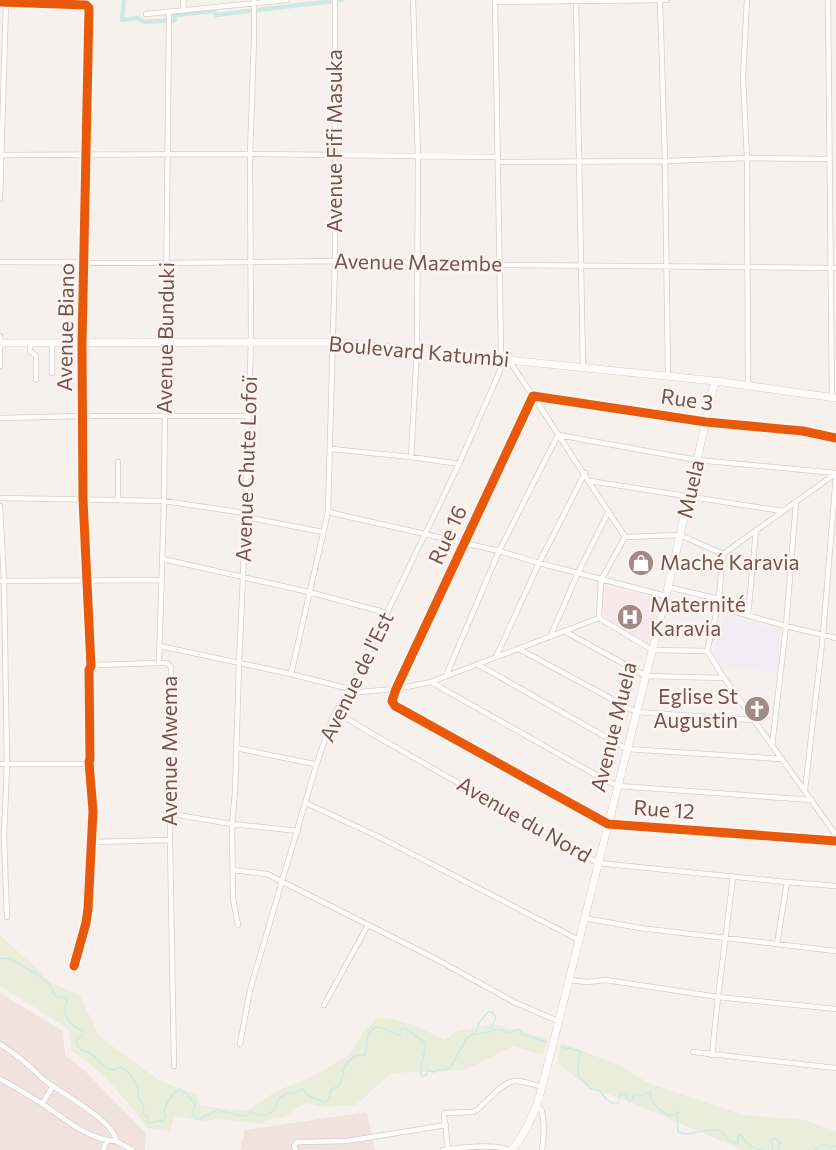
<svg xmlns="http://www.w3.org/2000/svg" width="836" height="1150" font-family="Commissioner,sans-serif">
  <style>
    .residential { fill: #f0e2dc }
    .education { fill: #f2ecf4 }
    .medical { fill: #f8e7eb }
    .green { fill: #e9edda }
    .lines { fill: none; stroke-linecap: round; stroke-linejoin: round }
    .stream { stroke: #d0e8e5; stroke-width: 1.5 }
    .canal { stroke: #d0e8e5; stroke-width: 4.5 }
    .street-casing { stroke: #d6cdca; stroke-width: 6 }
    .secondary-casing { stroke: #d8cecc; stroke-width: 8 }
    .street { stroke: #fefdfc; stroke-width: 4.5 }
    .secondary { stroke: #fefdfc; stroke-width: 7 }
    .cycleway-casing { stroke: #fef5f1; stroke-width: 13 }
    .cycleway { stroke: #e8590c; stroke-width: 9 }
    .labels { text-anchor: middle; stroke-width: 4.5; stroke-linejoin: round; paint-order: stroke }
    .street-label { font-size: 21px; fill: #75534f; stroke: #fef5f1 }
    .poi-label { font-size: 21px; fill: #75534f; stroke: #fef5f1; text-anchor: start }
  </style>
  <rect width="100%" height="100%" fill="#f7f1ee"/>
  <!-- residential -->
  <path class="residential" d="M0,993l63,38 2,24 20,16 61,62 -1,17h-145z
    M367,1112l8,38h-135l5,-20z"/>
  <!-- education -->
  <path class="education" d="M725,615l56,15 -4,42 -33,-2 -25,-7 -7,-11z"/>
  <!-- medical -->
  <path class="medical" d="M604,585l56,14 -12,45 -41,-25 -3,-5 -2,-10z"/>
  <!-- green -->
  <path class="green" d="M0,935l53,49 26,10 21,43 60,44 36,13 4,11 28,4 19,1 30,-19 36,-15 36,-21 14,-22 15,-15c28,1 42,10 67,22l12,-9 36,-7 54,14 -4,17 -30,-9 -48,24 -74,3 -35,32 -32,2 -16,-4 -12,5 -11,9 -12,1 -11,6 -46,-5 -14,2 -28,-5 -4,15 -22,-3c-23,-28 -45,-59 -77,-77l-2,-22 -69,-43z
    M561,1043l59,22 28,18 95,32 61,5 32,11v19h-94l-91,-39 -66,-26 -28,-22z"/>
  <g class="lines">
    <!-- stream -->
    <path class="stream" d="M0,959l9,-1 29,17 12,10 5,11 11,2 1,4 -3,8c3,11 8,16 18,21v6l-4,1 -2,4c6,12 6,6 15,12 12,8 13,21 30,13 11,7 19,18 17,30 3,6 9,9 4,16l5,3 2,7 14,-3 2,-3 -1,-8 6,-11 5,-6 6,-2 6,4 8,11 -3,8 4,5 3,1 18,-9 25,6h3l6,-4c8,4 18,6 23,-3 2,-3 3,-8 5,-10 2,-3 6,-4 9,-6h4l11,-4 6,7 15,6 5,-3 2,-9 8,-4 5,-13 -2,-1 6,-10 6,-6 11,-1c4,-12 -3,-19 11,-28l7,1 15,7h2v-5l3,-2 5,1 3,4 15,10c0,13 -9,23 -4,34l4,-2 1,-5 7,2c6,-3 12,-1 17,-5l15,-28 10,-8 3,-6 -1,-1 10,-12h4l4,5 -5,11 3,2h7l8,3 9,-4 2,1 3,5c9,1 16,5 24,7
      M472,1035l21,-4
      M561,1047l20,4 -3,15 1,11 11,11 10,3 6,8 6,4h7v-6l2,-3h4l4,7 3,-1 1,-6 8,2 9,-4 2,10c6,5 11,12 18,14l9,-4 -2,4 1,16c14,5 19,-2 32,-2 2,-1 9,0 11,1l10,11 7,1v-6l2,-3c7,11 11,14 24,16
      M772,1150l1,-1 -2,-9 3,-2 6,4 -1,8
      M815,1150l4,-3 6,-3 5,4 6,-2"/>
    <!-- canal -->
    <path class="canal" d="M124,0l-2,20 15,-2 7,4 31,-2v-5l39,-4 2,4 125,-15"/>
    <!-- street casing -->
    <g class="street-casing">
      <path id="street" d="M183,0l1,11
        M495,0l6,352 2,8
        M576,0l7,367
        M660,0l5,161 3,215
        M747,0l-4,78 4,80 1,228
        M828,0l4,397
        M0,2l86,3 3,3 -7,336 1,155 8,167 -2,4 1,89 -1,3 4,49 -5,98 -2,14 -12,43
        M495,2l172,-2
        M146,14l141,-14
        M0,155l250,-1 248,3
        M498,162l167,-1 82,-3 82,1
        M0,199l6,-196
        M0,262l167,1 168,-2 165,4 336,3
        M0,336v30
        M30,344v7l6,5v24
        M52,344v29
        M505,361l7,4 21,31 92,141
        M0,418l83,-2h165
        M836,438l-33,-7 -97,-9 -173,-26 -137,293 -4,12 3,5 2,1 211,117 228,17
        M331,449l80,8 48,7
        M411,457l6,-107 1,-193 -5,-157
        M118,462v38
        M590,481l192,30
        M0,498l164,3 81,12
        M0,506l4,75 3,183 -3,73 3,80
        M328,512l171,39 40,12 127,33
        M245,517l78,15
        M680,535l43,19 -5,53 -11,44 -55,-1 -53,-32 2,-38 24,-43z
        M723,554l112,-80
        M163,559l146,33 78,21
        M0,581l162,-1
        M668,587l51,12
        M718,607l68,19 50,12
        M748,615l8,-84
        M564,631l82,45 78,2
        M550,637l28,-64 31,-62
        M160,646l131,28 59,15
        M519,649l117,63 118,8
        M707,651l17,27 112,157
        M496,657l43,-94 46,-90
        M159,663l5,-162 5,-488
        M477,664l150,85 155,10
        M91,666l4,-1 64,-2h8l4,4 -1,173 4,226
        M291,674l37,-162 7,-251v-261
        M446,676l53,-125 59,-116 139,25 139,13
        M431,682l172,97 15,7 194,14
        M347,693l49,-4 35,-7 168,-64
        M339,709l4,7 26,16 229,131 189,19 49,4
        M772,746l14,-120 10,-124
        M236,748l78,16 2,2
        M0,764h85l4,-2
        M805,790l18,-155 13,-159
        M306,803l73,34 200,103
        M171,814l61,10 66,7
        M92,842l78,-2
        M233,870l34,4 167,84 80,44 44,19
        M584,918l56,10 196,23
        M238,925l-5,-26 -1,-75 3,-32 4,-129 4,-86 8,-235 -1,-188 4,-115v-39
        M777,944l10,-62
        M569,980l18,2 19,-2 112,17 15,-120
        M324,1005l44,-80
        M0,1044c9,6 18,12 26,19 6,5 11,11 17,16 16,13 72,42 73,62l16,9
        M240,1044l10,-54 66,-224 16,-47c5,-10 12,-19 18,-30l109,-225 40,-91 4,-13
        M693,1052l143,16
        M712,1055l6,-58 118,12
        M0,1079c14,7 28,16 41,24 23,15 46,37 75,38
        M42,1104l11,-18
        M536,1108l5,1c4,13 3,28 1,41
        M448,1149l-4,-34 1,-2 28,-1 4,-2c9,-8 25,-27 37,-29 9,-1 20,4 28,6
        M103,1150l4,-9
        M296,1150l-2,-4 2,-3 3,-1 48,-1 99,-16
        M443,1150c16,-2 52,-7 66,0"/>
    </g>
    <!-- secondary casing -->
    <g class="secondary-casing">
      <path id="secondary" d="M0,343l332,-1 383,39 121,17
        M512,1150c15,-19 24,-40 30,-63l124,-491 49,-215"/>
    </g>
    <!-- street -->
    <use href="#street" class="street"/>
    <!-- secondary -->
    <use href="#secondary" class="secondary"/>
    <!-- cycleway casing -->
    <g class="cycleway-casing">
      <path id="cycleway" d="M0,2l86,3 3,3 -7,336 1,155 8,167 -2,4 1,89 -1,3 4,49 -5,98 -2,14 -12,43
        M836,438l-33,-7 -97,-9 -173,-26 -137,293 -4,12 3,5 2,1 211,117 228,17"/>
    </g>
    <!-- cycleway -->
    <use href="#cycleway" class="cycleway"/>
  </g>
  <!-- icons -->
  <defs>
    <g id="shop-disc" transform="scale(1.35)"><circle r="9.5" fill="#a28a87" stroke="#fef5f1"/><path d="M-5-2.5h2.3a2.7 3.5 0 0 1 5.4 0H5L5.5 6h-11ZM-1.5-2.5h3a1.5 2.3 0 0 0-3 0Z" fill="#fff"/></g>
    <g id="hospital-disc" transform="scale(1.35)"><circle r="9.5" fill="#a28a87" stroke="#fef5f1"/><path d="M-5-5h3v3.5h4V-5h3V5h-3V1.5h-4V5h-3Z" fill="#fff"/></g>
    <g id="church-disc" transform="scale(1.35)"><circle r="9.5" fill="#a28a87" stroke="#fef5f1"/><path d="M-1.2-6h2.4v3.5h3.3v2.4h-3.3V6h-2.4V-.1h-3.3v-2.4h3.3Z" fill="#fff"/></g>
  </defs>
  <g fill-rule="evenodd">
    <use href="#shop-disc" x="641" y="563"/>
    <use href="#hospital-disc" x="630" y="617"/>
    <use href="#church-disc" x="757" y="709"/>
  </g>
  <g class="labels">
    <!-- street labels -->
    <g class="street-label">
      <text transform="translate(335 141) rotate(-90)" y="7">Avenue Fifi Masuka</text>
      <text transform="translate(418 263) rotate(1)" y="7">Avenue Mazembe</text>
      <text transform="translate(66 327) rotate(-89)" y="7">Avenue Biano</text>
      <text transform="translate(166 338) rotate(-89)" y="7">Avenue Bunduki</text>
      <text transform="translate(419 352) rotate(5)" y="7">Boulevard Katumbi</text>
      <text transform="translate(687 400) rotate(8)" y="7">Rue 3</text>
      <text transform="translate(247 469) rotate(-88)" y="7">Avenue Chute Lofoï</text>
      <text transform="translate(691 489) rotate(-77)" y="7">Muela</text>
      <text transform="translate(448 535) rotate(-65)" y="7">Rue 16</text>
      <text transform="translate(357 677) rotate(-64)" y="7">Avenue de l'Est</text>
      <text transform="translate(614 727) rotate(-76)" y="7">Avenue Muela</text>
      <text transform="translate(170 751) rotate(-90)" y="7">Avenue Mwema</text>
      <text transform="translate(664 810) rotate(4)" y="7">Rue 12</text>
      <text transform="translate(524 820) rotate(30)" y="7">Avenue du Nord</text>
    </g>
    <!-- poi labels -->
    <g class="poi-label">
      <text x="660" y="570">Maché Karavia</text>
      <text x="650" y="612">Maternité<tspan x="650" dy="24">Karavia</tspan></text>
      <text x="738" y="704" text-anchor="end">Eglise St<tspan x="738" dy="24">Augustin</tspan></text>
    </g>
  </g>
</svg>
